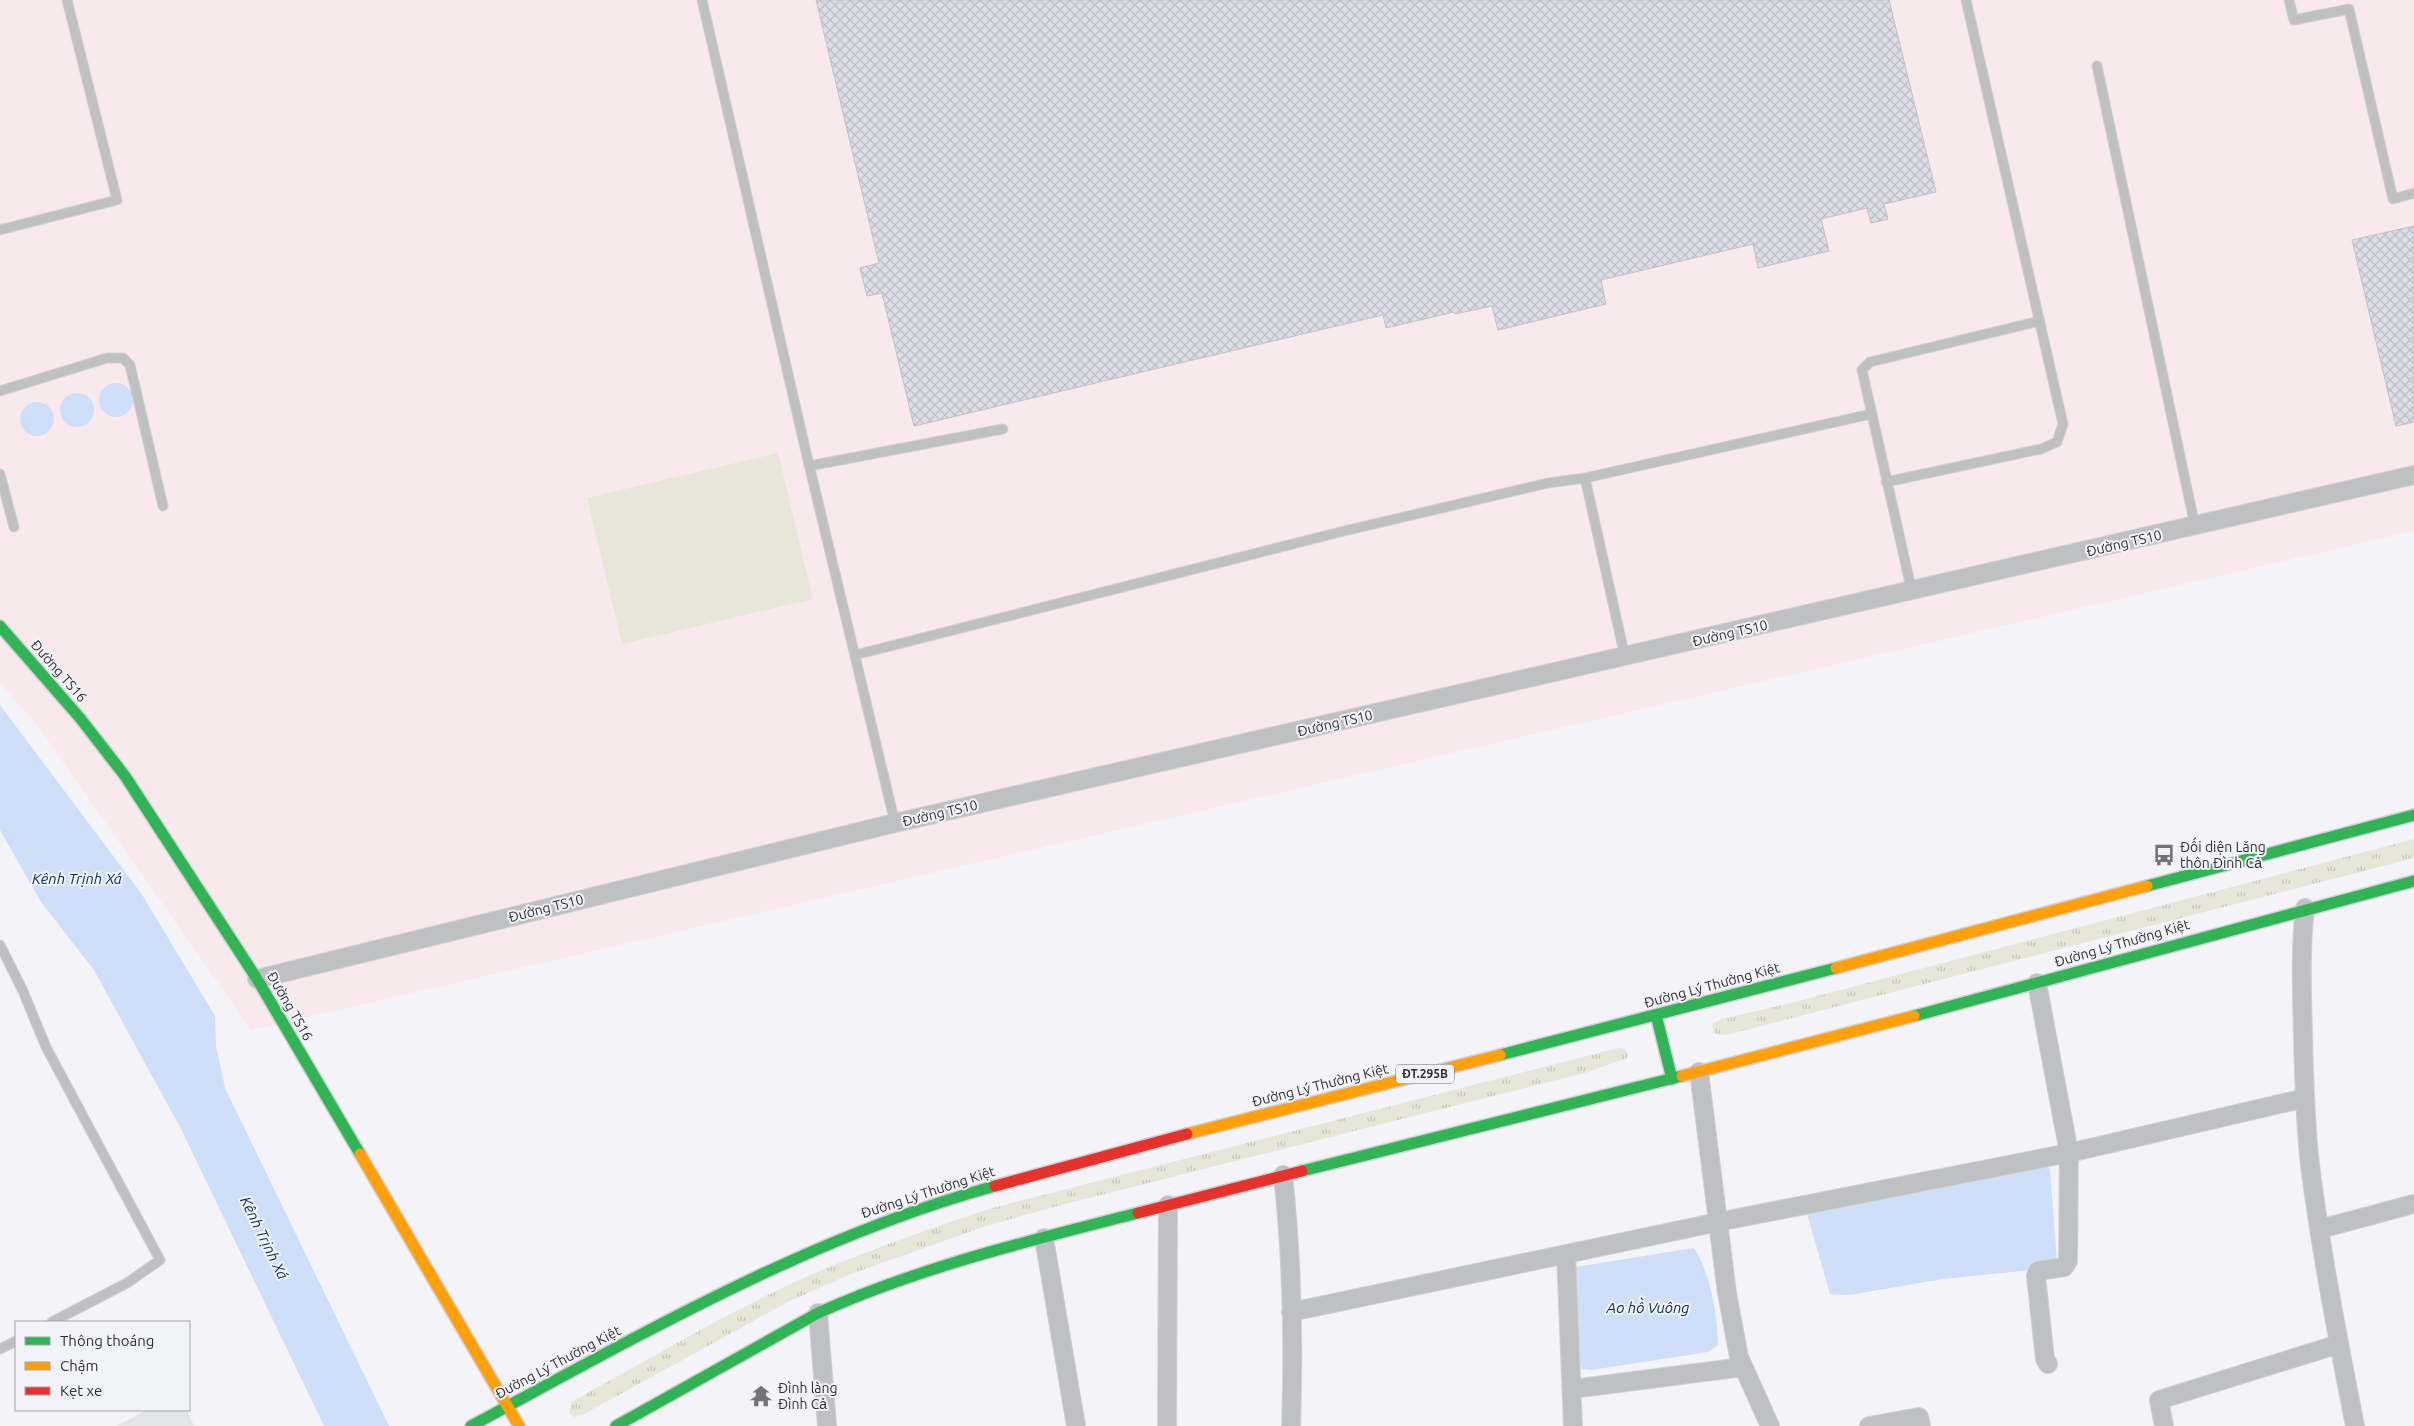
<svg xmlns="http://www.w3.org/2000/svg" width="2414" height="1426" font-family="Ubuntu,sans-serif">
  <style>
    .built { fill: #e3e3eb }
    .industrial { fill: #f8e9ed }
    .grass { fill: url(#grass-tufts) }
    .garden { fill: #e6e7d8 }
    .water { fill: #cfdff9 }
    .building { fill: url(#building-cross-hatch); stroke: #c1c1c4 }
    .lines { fill: none; stroke-linecap: round; stroke-linejoin: round }
    .lane-casing { stroke: #d1d1d4; stroke-width: 11 }
    .street-casing { stroke: #d1d1d4; stroke-width: 20 }
    .fast-casing { stroke: #d1d1d4; stroke-width: 14 }
    .slow-casing { stroke: #d1d1d4; stroke-width: 14 }
    .jam-casing { stroke: #d1d1d4; stroke-width: 14 }
    .lane { stroke: #bfc0c2; stroke-width: 9 }
    .street { stroke: #bfc0c2; stroke-width: 18 }
    .fast { stroke: #30b455; stroke-width: 11 }
    .slow { stroke: #ff9f0a; stroke-width: 11 }
    .jam { stroke: #e5322d; stroke-width: 11 }
    .labels { text-anchor: middle; stroke-width: 4; stroke-linejoin: round; paint-order: stroke }
    .shield { fill: #f2f2f9; stroke: #6a6a6e; stroke-width: 1 }
    .shield-label { font-size: 12px; font-weight: bold; fill: #303033 }
    .street-label { font-size: 14px; fill: #303033; stroke: #f2f2f9 }
    .poi-label { font-size: 14px; fill: #303033; stroke: #f2f2f9; text-anchor: start }
    .water-label { font-size: 15px; font-style: italic; fill: #092d60; stroke: #f2f2f9 }
  </style>
  <defs>
    <pattern id="grass-tufts" width="24" height="20" patternUnits="userSpaceOnUse" patternTransform="scale(1.25)"><rect width="24" height="20" fill="#e6e7d8"/><path d="M3 7l-1-3M5 7V3M7 7l1-3M15 17l-1-3M17 17v-4M19 17l1-3" fill="none" stroke="#c6c6ba"/></pattern>
    <pattern id="building-cross-hatch" width="8" height="8" patternUnits="userSpaceOnUse" patternTransform="scale(1.25)"><rect width="8" height="8" fill="#dddde8"/><path d="M0 0l8 8M0 8l8-8" fill="none" stroke="#bebec7"/></pattern>
  </defs>
  <rect width="100%" height="100%" fill="#f3f3f8"/>
  <!-- built -->
  <path class="built" d="M147,1410h40l7,16h-78z"/>
  <!-- industrial -->
  <path class="industrial" d="M0,0h2414v531l-2163,499 -216,-308 -35,-38z"/>
  <!-- grass -->
  <path class="grass" d="M2414,839v19l-684,176 -10,1 -6,-2 -2,-9 10,-5 69,-16z
    M1618,1048l7,1 3,5 -1,4 -42,15 -524,132 -75,21 -138,49 -60,27 -204,112 -10,3 -5,-4 2,-11c83,-45 164,-95 251,-132 55,-23 111,-42 167,-61z"/>
  <!-- garden -->
  <path class="garden" d="M778,453l35,146 -191,45 -35,-146z"/>
  <!-- water -->
  <path class="water" d="M99 400a17 17 0 1 1 34 0a17 17 0 1 1-34 0Z
    M60 410a17 17 0 1 1 34 0a17 17 0 1 1-34 0Z
    M20 419a17 17 0 1 1 34 0a17 17 0 1 1-34 0Z
    M0,705l141,188 74,123 1,30 9,42 164,338h-65l-143,-297 -87,-159 -53,-68 -41,-72z
    M2044,1156l6,14 7,92 -15,7 -99,10 -94,16 -19,-1 -24,-84z
    M1694,1248c16,24 24,69 24,97l-10,7 -117,18 -9,-1 -5,-16 2,-32 -4,-54z"/>
  <!-- building -->
  <path class="building" d="M816,0h1073l47,192 -52,12 4,15 -17,4 -4,-15 -46,11 8,32 -71,17 -5,-24 -152,36 5,24 -108,26 -6,-24 -37,8 -1,-2 -68,16 -3,-13 -469,111 -32,-133 -15,3 -7,-28 19,-5z
    M2414,226v196l-18,4 -44,-186z"/>
  <g class="lines">
    <!-- lane casing -->
    <g class="lane-casing">
      <path id="lane" d="M702,0l104,452 89,371
        M2289,0l5,20 55,-11 44,190 21,-6
        M2097,66l98,460
        M0,230l117,-30 -50,-200
        M0,391l107,-33h16l7,7 33,141
        M809,466l194,-37
        M0,474l14,53
        M1585,478l286,-64
        M1886,482l155,-33 16,-7 6,-18 -97,-424
        M1912,592l-50,-222 8,-8 170,-41
        M855,655l485,-123 208,-49 37,-5 40,179
        M0,945l23,46 23,56 114,213 -33,23 -75,39
        M0,1349l16,-8"/>
    </g>
    <!-- street casing -->
    <g class="street-casing">
      <path id="street" d="M2305,908c-5,42 -3,85 -2,128 1,43 2,86 7,129 11,87 28,174 45,261
        M257,979l638,-156 1519,-348
        M2037,983l32,170 -1,108 -4,6 -26,4 -2,5 9,83 3,5
        M1699,1072l28,221 12,64 31,69
        M1283,1175c9,83 11,167 8,251
        M2320,1229l94,-25
        M1044,1238l32,188
        M1566,1254l7,172
        M1291,1312l427,-90 351,-69 236,-55
        M818,1313l9,113
        M1572,1389l171,-22
        M1167,1426l1,-221
        M1869,1426l50,-9 2,9
        M2164,1426l-5,-26 180,-56"/>
    </g>
    <!-- fast casing -->
    <g class="fast-casing">
      <path id="fast" d="M0,626l80,92 45,58 132,203 103,175
        M2147,886l267,-71
        M1656,1015l16,64
        M1914,1016l500,-135
        M1500,1055l336,-87
        M1302,1171l380,-95
        M471,1426c169,-91 338,-189 524,-240
        M616,1426l202,-113c102,-46 211,-72 320,-100"/>
    </g>
    <!-- slow casing -->
    <g class="slow-casing">
      <path id="slow" d="M1836,968l311,-82
        M1682,1076l232,-60
        M1187,1134l313,-79
        M360,1154l159,272"/>
    </g>
    <!-- jam casing -->
    <g class="jam-casing">
      <path id="jam" d="M995,1186l192,-52
        M1138,1213l164,-42"/>
    </g>
    <!-- lane -->
    <use href="#lane" class="lane"/>
    <!-- street -->
    <use href="#street" class="street"/>
    <!-- fast -->
    <use href="#fast" class="fast"/>
    <!-- slow -->
    <use href="#slow" class="slow"/>
    <!-- jam -->
    <use href="#jam" class="jam"/>
  </g>
  <!-- icons -->
  <defs>
    <g id="bus-bare" transform="scale(1.725)"><path d="M-5-6H5V4H4V6H2V4H-2V6H-4V4H-5ZM-3.5-4V0h7V-4ZM-3.5 1.2v1.5H-2V1.2ZM2 1.2v1.5H3.5V1.2Z" fill="#747478" stroke="#f2f2f9" stroke-width="2.5" paint-order="stroke"/></g>
    <g id="temple-bare" transform="scale(1.725)"><path d="M0-6L5-2H3V0L6.5 2.5H4V6H1.5V3h-3V6H-4V2.5H-6.5L-3 0V-2H-5Z" fill="#747478" stroke="#f2f2f9" stroke-width="2.5" paint-order="stroke"/></g>
  </defs>
  <g fill-rule="evenodd">
    <use href="#bus-bare" x="2164" y="855"/>
    <use href="#temple-bare" x="761" y="1396"/>
  </g>
  <g class="labels">
    <!-- shield labels -->
    <rect class="shield" x="1396" y="1064.5" width="58" height="19" rx="4"/>
    <g class="shield-label">
      <text x="1425" y="1078">ĐT.295B</text>
    </g>
    <!-- street labels -->
    <g class="street-label">
      <text transform="translate(2124 543) rotate(-13)" y="5">Đường TS10</text>
      <text transform="translate(1730 633) rotate(-13)" y="5">Đường TS10</text>
      <text transform="translate(59 671) rotate(49)" y="5">Đường TS16</text>
      <text transform="translate(1335 723) rotate(-13)" y="5">Đường TS10</text>
      <text transform="translate(940 813) rotate(-13)" y="5">Đường TS10</text>
      <text transform="translate(546 908) rotate(-14)" y="5">Đường TS10</text>
      <text transform="translate(2122 943) rotate(-16)" y="5">Đường Lý Thường Kiệt</text>
      <text transform="translate(1712 985) rotate(-15)" y="5">Đường Lý Thường Kiệt</text>
      <text transform="translate(290 1006) rotate(60)" y="5">Đường TS16</text>
      <text transform="translate(1320 1085) rotate(-14)" y="5">Đường Lý Thường Kiệt</text>
      <text transform="translate(928 1192) rotate(-18)" y="5">Đường Lý Thường Kiệt</text>
      <text transform="translate(558 1362) rotate(-28)" y="5">Đường Lý Thường Kiệt</text>
    </g>
    <!-- poi labels -->
    <g class="poi-label">
      <text x="2180" y="852">Đối diện Lăng<tspan x="2180" dy="16">thôn Đình Cả</tspan></text>
      <text x="778" y="1393">Đình làng<tspan x="778" dy="16">Đình Cả</tspan></text>
    </g>
    <!-- water labels -->
    <g class="water-label">
      <text x="77" y="884">Kênh Trịnh Xá</text>
      <text transform="translate(264 1238) rotate(64)" y="5">Kênh Trịnh Xá</text>
      <text x="1648" y="1313">Ao hồ Vuông</text>
    </g>
  </g>
  <!-- legend -->
  <rect x="15" y="1321" width="175" height="90" fill="#f2f2f9" stroke="#a4a4aa"/>
  <rect x="25" y="1337" width="25" height="8" fill="#30b455" stroke="#a4a4aa"/>
  <text x="60" y="1346" font-size="15" fill="#303033">Thông thoáng</text>
  <rect x="25" y="1362" width="25" height="8" fill="#ff9f0a" stroke="#a4a4aa"/>
  <text x="60" y="1371" font-size="15" fill="#303033">Chậm</text>
  <rect x="25" y="1387" width="25" height="8" fill="#e5322d" stroke="#a4a4aa"/>
  <text x="60" y="1396" font-size="15" fill="#303033">Kẹt xe</text>
</svg>
